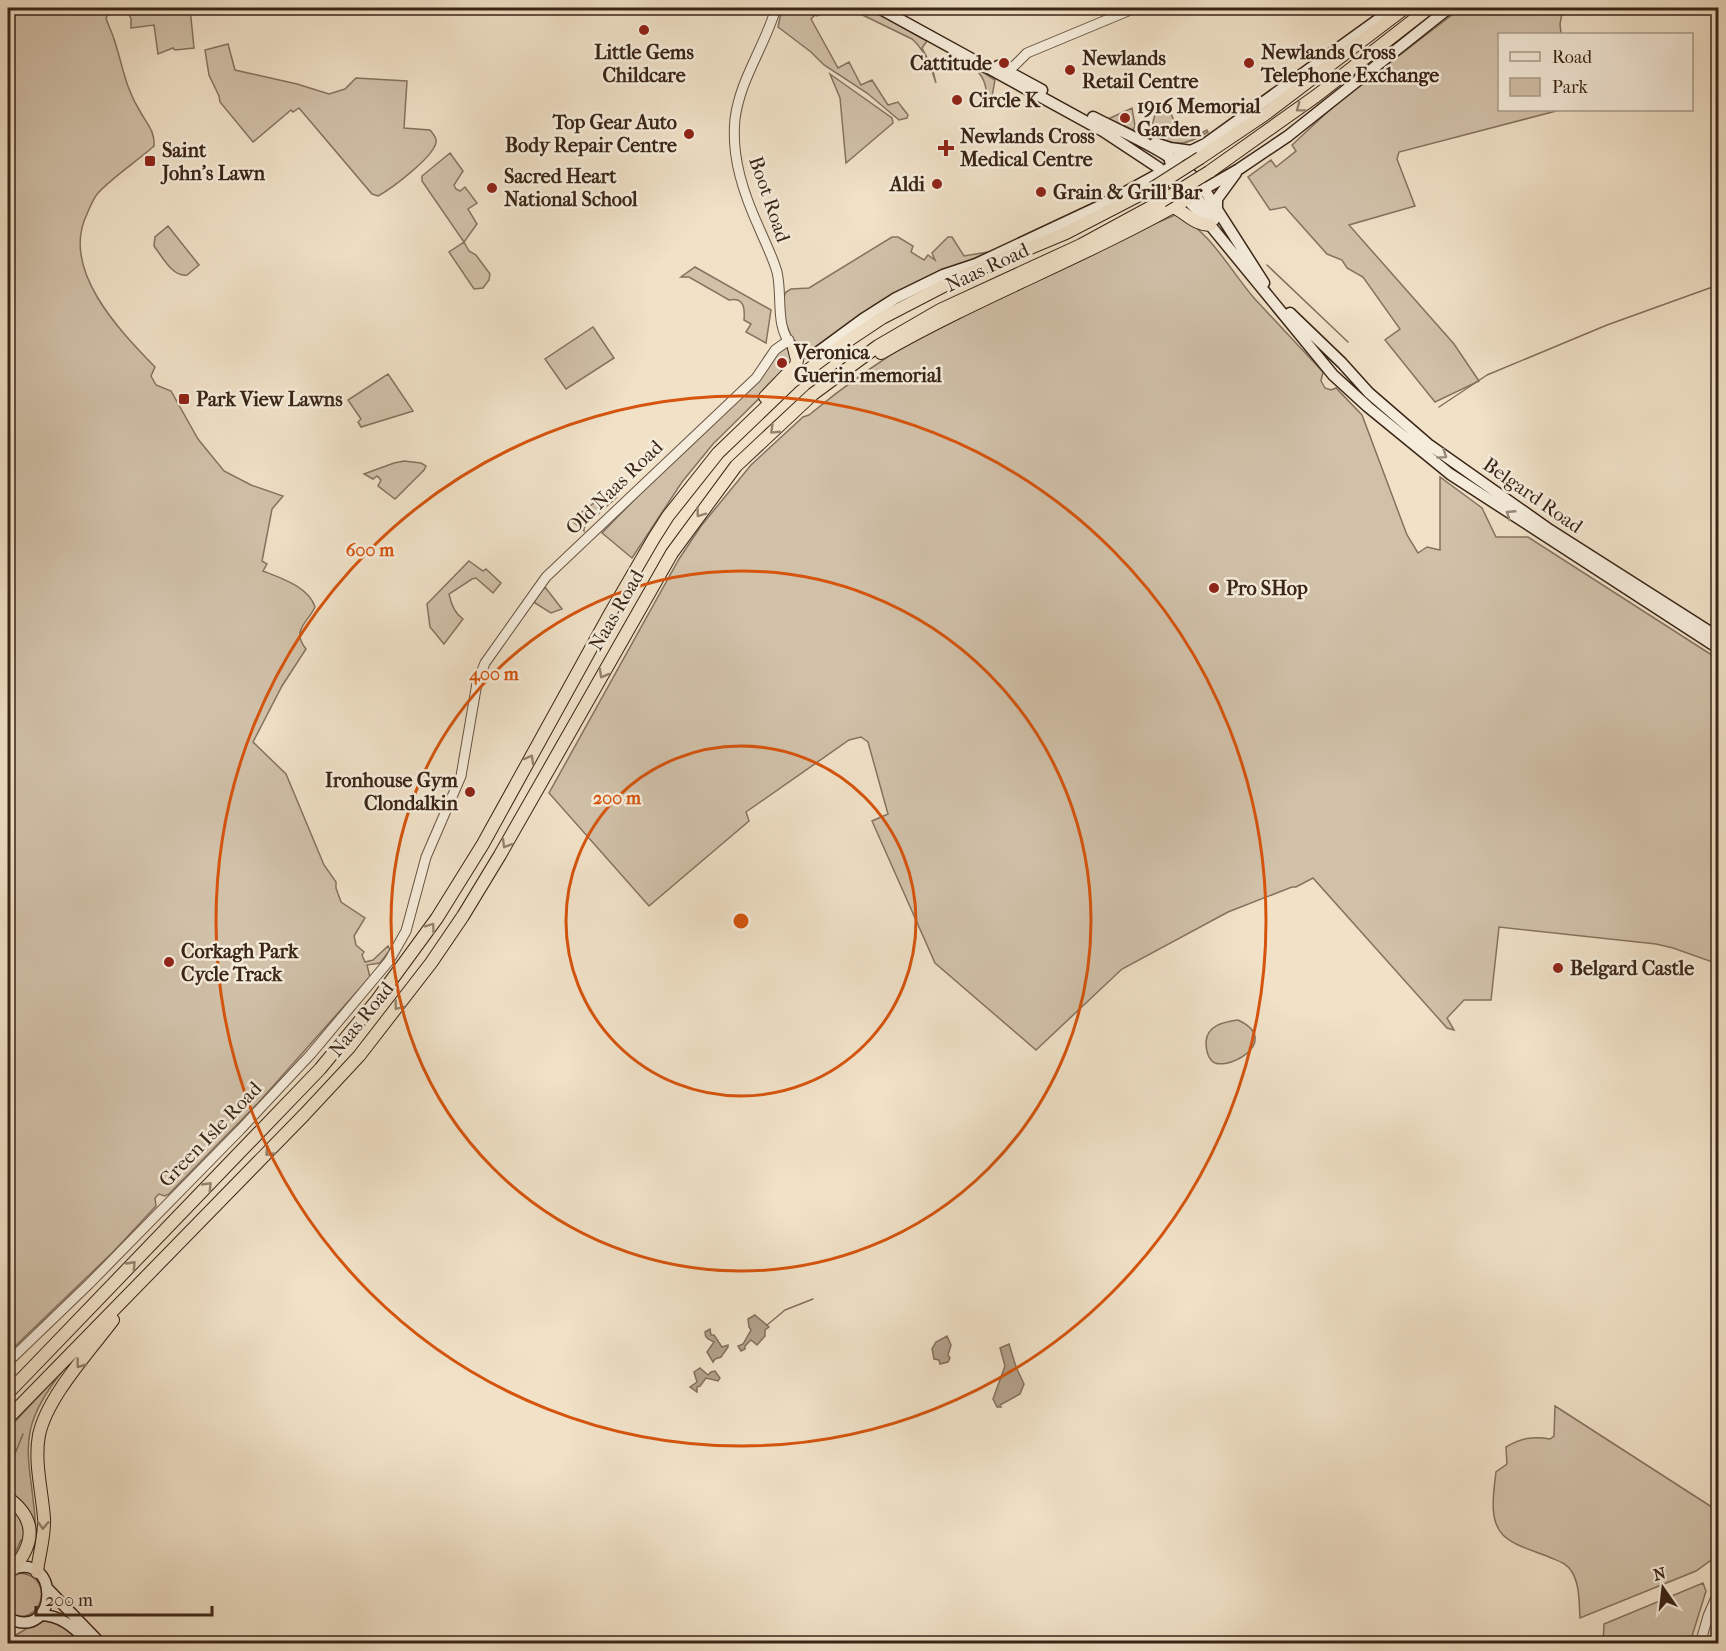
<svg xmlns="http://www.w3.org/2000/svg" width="1726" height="1651" font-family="'IM FELL French Canon',serif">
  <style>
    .green { fill: #d1c1a9; stroke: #857260; stroke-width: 1.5 }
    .water { fill: #b2a18b; stroke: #826f5c; stroke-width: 1.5 }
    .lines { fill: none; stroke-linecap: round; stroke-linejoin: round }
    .stream { stroke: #826f5c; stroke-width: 1.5 }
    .river { stroke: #b2a18b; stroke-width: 10 }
    .tertiary-casing { stroke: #675342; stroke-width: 11 }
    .secondary-casing { stroke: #392416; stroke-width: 13 }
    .trunk-casing { stroke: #392416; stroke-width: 14 }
    .tertiary { stroke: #f5ecdb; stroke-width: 9 }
    .secondary { stroke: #f5ecdb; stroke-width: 10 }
    .trunk { stroke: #f0e1c7; stroke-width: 12 }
    .trunk-bridge-casing { stroke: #392416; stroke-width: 14; stroke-linecap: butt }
    .trunk-bridge { stroke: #f0e1c7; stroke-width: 12 }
    .oneway { stroke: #94826e }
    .oneway2 { stroke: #978878 }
    .ring { fill: none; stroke: #d6540d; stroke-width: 3 }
    .poi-dot { fill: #8f2418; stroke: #f5ecdb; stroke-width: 2 }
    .labels { text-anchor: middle; stroke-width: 5; stroke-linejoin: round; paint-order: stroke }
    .poi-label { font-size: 20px; font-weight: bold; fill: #392416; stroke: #f5ecdb; text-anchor: start }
    .street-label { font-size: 20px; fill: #392416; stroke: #f5ecdb }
    .centre { fill: #d6540d; stroke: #f5ecdb; stroke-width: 3 }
    .ring-label { font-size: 18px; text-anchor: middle; font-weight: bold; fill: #d6540d; stroke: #f5ecdb; stroke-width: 5; stroke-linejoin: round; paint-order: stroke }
  </style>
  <rect width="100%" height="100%" fill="#f0e1c7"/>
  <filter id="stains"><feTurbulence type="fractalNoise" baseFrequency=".00333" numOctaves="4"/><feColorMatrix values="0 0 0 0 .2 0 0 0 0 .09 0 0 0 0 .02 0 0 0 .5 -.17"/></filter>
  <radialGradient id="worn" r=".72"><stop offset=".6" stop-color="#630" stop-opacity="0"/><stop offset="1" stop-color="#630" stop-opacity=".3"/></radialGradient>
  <!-- green -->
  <path class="green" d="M8,8h104l-6,10c2,7 6,14 8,21 9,27 11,49 27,74 7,12 14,19 13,33 -18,16 -40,30 -56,47 -5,6 -8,14 -11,21 -27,55 32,116 68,153l-4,9 5,9 15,6 27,48 26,32 27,14 32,11 -11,13 -10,52 5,3 -4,7c18,7 46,16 52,36 -8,17 -24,23 -9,42l-24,37 -29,56 33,32 38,91 12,17v6l5,14 24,16 -11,18 2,9 8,7 -2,3 3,7 8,-2 15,-14 2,4 -10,13 -13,2 3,12 -112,126 -89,91 -4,2 -6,-2 -4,4 1,8 -43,46 -105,101z
    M126,8h64l4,40 -19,2 -2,-2 -15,6 -4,-29 -23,3v-9z
    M782,8h46v2l-11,6 -2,-1 -4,4 27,49 11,-6 12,23 11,-5 16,25 10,-3 10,13 -1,3 -8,2 -32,-27 -43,-28 -13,-13 -33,-25z
    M848,8h20l59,33 -5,7 10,19 4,16c-5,-15 -11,-33 -24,-44z
    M1461,8h102l-3,16 1,10h-61v76h60l-161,42 -2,7 18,47 -66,19 105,119 25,37 -44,21 -50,-62 15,-11 -37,-52 -16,-9 -5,-8 -15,-6 -42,-47 -15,3 -22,-33 23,-17 5,7 20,-16 -4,-6 44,-41z
    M228,44l7,26 62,14 32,10 16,-5 11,-11 51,3 -3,47 26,2c3,4 7,7 6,12 -1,14 -45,47 -58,54l-6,-2 -73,-86 -6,4 -2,-2 -38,32 -33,-40 -1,-6 -10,-21 -4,-25z
    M981,71l14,9 -5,27 -4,-2c1,-12 1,-22 -7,-32z
    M830,74l62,44 1,5 -47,40 -6,-65z
    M1168,105c6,20 15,39 39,25l1,2c-24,15 -33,14 -59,3l8,-27z
    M1132,108l3,18 -2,4 -25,-11z
    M450,153l13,18 -9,14 2,4 4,2 5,-4 12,16 -9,6 9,15 -13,18 5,9 7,4 14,19 -1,6 -6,8 -9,1 -25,-37 15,-10 -42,-61v-5z
    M1175,215c32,11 57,58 79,83 23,25 46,49 69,74l-2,9 4,7 6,2 5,-2 26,27 45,120 11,18 9,-6 13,3v-73l42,31 14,29h32l190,122v305l-45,-16 -17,-4 -157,-17 -8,73h-27l-17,18 7,12 -7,-2 -134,-150 -17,9h-4l-64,25 -106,57 -86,81 -101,-87 -63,-142 16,-7 -20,-72 -7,-5 -12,3 -103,72 3,9 -100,85 -100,-113 130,-234 22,-33 50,-61 52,-48 6,-2c35,-29 70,-54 109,-77l227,-110z
    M168,226l31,39 -12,10c-15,2 -25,-19 -33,-29l1,-9z
    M892,237h6l15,9 -2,6 13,8 4,-5 7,5 -3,-7 16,-16h4l12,19 24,-4 -43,21 -129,79 -10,-1 -14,-13 -8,-19v-23l2,-4 5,-3 18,-1z
    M695,267l76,43 -5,33 -20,-11 5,-8 -7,-4c1,-12 0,-23 -15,-20l-40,-23h-8z
    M593,327l21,31 -48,31 -21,-30z
    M787,342l5,17 -2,9 -77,76 -31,38 -50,76 -30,-25z
    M388,374l25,37 -52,16 -3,-5 3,-3 -13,-19z
    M404,461l17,2 5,3 -2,4 -29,29 -17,-13 3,-6 -4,-4 -4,3 -9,-5 30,-11z
    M613,489l4,8 -30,27 -3,4v3l-13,-11z
    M469,561l14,10 3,-2 15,14 -8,10 -17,-15 -4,1 -23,15c2,10 5,19 14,25l-19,25 -14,-17 -3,-23z
    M545,587l17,22 -11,4 -16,-10v-4z
    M1238,1020c47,22 -16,55 -27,40 -4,-5 -5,-11 -5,-18 1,-17 18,-20 32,-22z
    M65,1368c-55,67 -33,87 -29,164l-28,-39v-64z
    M1555,1406l163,105v44l-22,16 -116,47c-1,-15 0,-33 -8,-46 -5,-9 -14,-11 -23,-15 -14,-6 -35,-11 -46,-22 -15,-15 -9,-45 -7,-63l11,-8 -1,-17c15,-9 27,-11 44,-8l4,-3z
    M8,1503l14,18 3,20 -4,-1 -5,11 -8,8z
    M20,1573c39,4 19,59 -12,39v-34z
    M1703,1583l3,8 -14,45v7h-89l1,-19z
    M51,1620l10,3 25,21h-78v-4l29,-18z"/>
  <!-- water -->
  <path class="water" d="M755,1315l14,12 -4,3v6l-8,9 -6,-5 -6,6v3l-4,2 -3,-5 5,-2 8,-14 -2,-3 -1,-8z
    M710,1329l1,6h3l8,12 6,-2v2l-7,10 -6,2 -2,3 -6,-10 7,-10c-5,-3 -9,-3 -9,-10z
    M947,1336l4,9 -3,10 2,3 -2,4 -8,2 -1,-4 -5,-1 -2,-10 4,-7z
    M1009,1344l7,23 8,17 -4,10 -20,11 1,2h-4l-4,-8 12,-33 -5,-18z
    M700,1368l8,7 3,-3 4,-1 5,7 -2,3 -12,-3 -6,8 -3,1v5l-7,-5 7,-5 -3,-10z"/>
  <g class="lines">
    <!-- stream -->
    <path class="stream" d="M1267,265l81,77
      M1439,407l48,-32 120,-50 111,-40
      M767,1325l18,-15 28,-11
      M8,1471l15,-37"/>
    <!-- river -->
    <path class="river" d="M8,14l5,-6"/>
    <!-- tertiary casing -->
    <g class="tertiary-casing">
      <path id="tertiary" d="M776,8c-11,38 -36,71 -41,111 -4,39 9,76 25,111 6,14 13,28 17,42 6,25 -3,55 16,75 5,6 15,8 21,8
        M1009,71l18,-18 101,-42 -1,-3
        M8,1362l81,-78 151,-154 71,-76 78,-93 17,-30 20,-74 35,-81 16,-93 8,-20 61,-86 210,-199 19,-28 14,-10
        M1700,1644l8,-28 10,-23"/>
    </g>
    <!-- secondary casing -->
    <g class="secondary-casing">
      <path id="secondary" d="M879,8l224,123 56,37 51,57 123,150 35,32 82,67 268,174
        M998,66l44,24
        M1093,117c38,20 84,36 111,72l60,94
        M1155,143l15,5 22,3
        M1170,161l35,-17 189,-136
        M1176,165l2,8 36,47
        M1187,199l52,-30 49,-33 161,-128
        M1217,210v-11l19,-26
        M1290,313l52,50 27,30 59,51 122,86 168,107
        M814,355l49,-36 33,-21 47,-23 33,-11 47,-22 79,-37 71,-39h9
        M48,1589l53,55
        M40,1615c22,0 35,14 51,29
        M8,1618c52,26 53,-72 0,-47"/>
    </g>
    <!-- trunk casing -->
    <g class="trunk-casing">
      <path id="trunk" d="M1200,158l64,-43 141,-107
        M1209,172l107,-76 113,-88
        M1173,207c15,7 20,17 37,18
        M881,353c99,-57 207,-97 306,-154
        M765,397l31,-32 1,-5 -3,-12
        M8,1393l312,-324 57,-69 60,-82 46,-74 128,-232 43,-74 14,-22 50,-63 74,-71 51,-38 39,-26 81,-42 103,-43 87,-45
        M8,1418l296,-303 55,-59 72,-93 32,-47 37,-61 172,-302 64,-87 77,-72 65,-48 62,-36 141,-65 81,-44
        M8,1498c29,21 27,45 5,71
        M37,1572c2,-18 8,-36 7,-54 -2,-27 -10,-56 -5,-83 8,-38 50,-83 74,-115"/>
    </g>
    <!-- tertiary -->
    <use href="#tertiary" class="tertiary"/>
    <!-- secondary -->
    <use href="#secondary" class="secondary"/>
    <!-- trunk -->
    <use href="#trunk" class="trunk"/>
    <!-- trunk-bridge casing -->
    <g class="trunk-bridge-casing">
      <path id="trunk-bridge" d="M1153,188l47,-30
        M1162,201l47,-29"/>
    </g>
    <!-- trunk-bridge -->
    <use href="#trunk-bridge" class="trunk-bridge"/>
  </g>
  <!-- one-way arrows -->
  <defs><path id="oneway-chevron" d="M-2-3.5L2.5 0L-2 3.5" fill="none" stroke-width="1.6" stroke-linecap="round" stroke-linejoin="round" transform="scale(1.5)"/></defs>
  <g class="oneway">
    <use href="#oneway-chevron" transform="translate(1300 108) rotate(143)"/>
    <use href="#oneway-chevron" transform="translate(774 430) rotate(136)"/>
    <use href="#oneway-chevron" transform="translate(700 513) rotate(126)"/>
    <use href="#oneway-chevron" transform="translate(603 674) rotate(119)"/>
    <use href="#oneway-chevron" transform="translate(530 759) rotate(-61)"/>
    <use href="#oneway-chevron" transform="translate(506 844) rotate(120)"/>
    <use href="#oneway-chevron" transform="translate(431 927) rotate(-54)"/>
    <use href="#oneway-chevron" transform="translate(398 1006) rotate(128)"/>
    <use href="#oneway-chevron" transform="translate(269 1152) rotate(134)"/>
    <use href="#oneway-chevron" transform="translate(208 1186) rotate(-46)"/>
    <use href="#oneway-chevron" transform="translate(132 1265) rotate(-46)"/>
    <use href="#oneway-chevron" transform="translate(80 1364) rotate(127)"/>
    <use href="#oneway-chevron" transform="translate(43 1525) rotate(92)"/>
  </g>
  <g class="oneway2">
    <use href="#oneway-chevron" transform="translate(1443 455) rotate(35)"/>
    <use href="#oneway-chevron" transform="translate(1510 514) rotate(-147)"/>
  </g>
  <!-- distance rings -->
  <g class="ring">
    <circle cx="741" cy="921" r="175"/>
    <circle cx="741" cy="921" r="350"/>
    <circle cx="741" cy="921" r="525"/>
  </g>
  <!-- markers -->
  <g class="poi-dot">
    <circle cx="644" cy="30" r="6"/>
    <circle cx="1004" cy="63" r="6"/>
    <circle cx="1249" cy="63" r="6"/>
    <circle cx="1070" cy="70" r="6"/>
    <circle cx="957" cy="100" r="6"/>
    <circle cx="1125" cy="118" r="6"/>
    <circle cx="689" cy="134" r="6"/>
    <path d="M943 139h6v6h6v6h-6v6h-6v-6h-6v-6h6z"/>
    <rect x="144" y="155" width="12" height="12" rx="3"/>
    <circle cx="937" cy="184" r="6"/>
    <circle cx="492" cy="188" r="6"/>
    <circle cx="1041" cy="192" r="6"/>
    <circle cx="782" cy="363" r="6"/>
    <rect x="178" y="393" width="12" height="12" rx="3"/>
    <circle cx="1214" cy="588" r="6"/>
    <circle cx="470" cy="792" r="6"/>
    <circle cx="169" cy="962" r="6"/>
    <circle cx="1558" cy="968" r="6"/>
  </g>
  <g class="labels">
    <!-- poi labels -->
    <g class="poi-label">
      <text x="644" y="59" text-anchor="middle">Little Gems<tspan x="644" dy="23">Childcare</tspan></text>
      <text x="1261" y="59">Newlands Cross<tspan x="1261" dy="23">Telephone Exchange</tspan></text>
      <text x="1082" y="65">Newlands<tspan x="1082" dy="23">Retail Centre</tspan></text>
      <text x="992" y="70" text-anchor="end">Cattitude</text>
      <text x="969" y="107">Circle K</text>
      <text x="1137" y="113">1916 Memorial<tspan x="1137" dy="23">Garden</tspan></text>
      <text x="677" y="129" text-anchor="end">Top Gear Auto<tspan x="677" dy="23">Body Repair Centre</tspan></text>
      <text x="960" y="143">Newlands Cross<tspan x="960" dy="23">Medical Centre</tspan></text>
      <text x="162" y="157">Saint<tspan x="162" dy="23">John's Lawn</tspan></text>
      <text x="504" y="183">Sacred Heart<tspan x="504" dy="23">National School</tspan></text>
      <text x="925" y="191" text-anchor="end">Aldi</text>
      <text x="1053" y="199">Grain &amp; Grill Bar</text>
      <text x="794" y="359">Veronica<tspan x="794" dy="23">Guerin memorial</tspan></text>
      <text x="196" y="406">Park View Lawns</text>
      <text x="1226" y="595">Pro SHop</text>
      <text x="458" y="787" text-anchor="end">Ironhouse Gym<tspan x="458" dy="23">Clondalkin</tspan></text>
      <text x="181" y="958">Corkagh Park<tspan x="181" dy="23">Cycle Track</tspan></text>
      <text x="1570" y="975">Belgard Castle</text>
    </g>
    <!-- street labels -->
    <g class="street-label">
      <text transform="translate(770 199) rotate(71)" y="7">Boot Road</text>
      <text transform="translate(987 267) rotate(-25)" y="7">Naas Road</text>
      <text transform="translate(614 487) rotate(-44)" y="7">Old Naas Road</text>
      <text transform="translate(1533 495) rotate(35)" y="7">Belgard Road</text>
      <text transform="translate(616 610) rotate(-60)" y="7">Naas Road</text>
      <text transform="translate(361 1019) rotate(-51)" y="7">Naas Road</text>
      <text transform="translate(210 1134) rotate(-46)" y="7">Green Isle Road</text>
    </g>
  </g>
  <circle cx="741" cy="921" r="9" class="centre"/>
  <g class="ring-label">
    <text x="370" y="556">600 m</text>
    <text x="494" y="680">400 m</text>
    <text x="617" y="804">200 m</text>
  </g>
  <!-- margin -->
  <rect width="1726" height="1651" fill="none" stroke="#f0e1c7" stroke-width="30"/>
  <rect x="9" y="9" width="1708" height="1633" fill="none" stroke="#392416" stroke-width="3"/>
  <rect x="15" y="15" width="1696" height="1621" fill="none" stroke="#392416" stroke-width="1.5"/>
  <!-- legend -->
  <rect x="1498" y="33" width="195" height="78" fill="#f5ecdb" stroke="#aa9c8c" stroke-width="1.5"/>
  <rect x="1510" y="52" width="30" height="9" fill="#f5ecdb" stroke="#aa9c8c" stroke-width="1.5"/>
  <text x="1552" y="63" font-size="18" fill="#392416">Road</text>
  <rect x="1510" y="78" width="30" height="18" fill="#d1c1a9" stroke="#aa9c8c" stroke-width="1.5"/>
  <text x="1552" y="93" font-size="18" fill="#392416">Park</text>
  <!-- north arrow -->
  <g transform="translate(1663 1588) rotate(346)" stroke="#f5ecdb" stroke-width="4.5" paint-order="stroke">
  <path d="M0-4.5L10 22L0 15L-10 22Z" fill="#392416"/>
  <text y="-9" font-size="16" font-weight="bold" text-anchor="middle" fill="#392416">N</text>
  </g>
  <!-- scale -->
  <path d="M36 1606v9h176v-9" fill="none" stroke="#392416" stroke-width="3"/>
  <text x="45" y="1606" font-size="18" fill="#392416" stroke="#f5ecdb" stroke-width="4.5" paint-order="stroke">200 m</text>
  <rect width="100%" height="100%" filter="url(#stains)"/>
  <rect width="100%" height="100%" fill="url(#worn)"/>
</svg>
